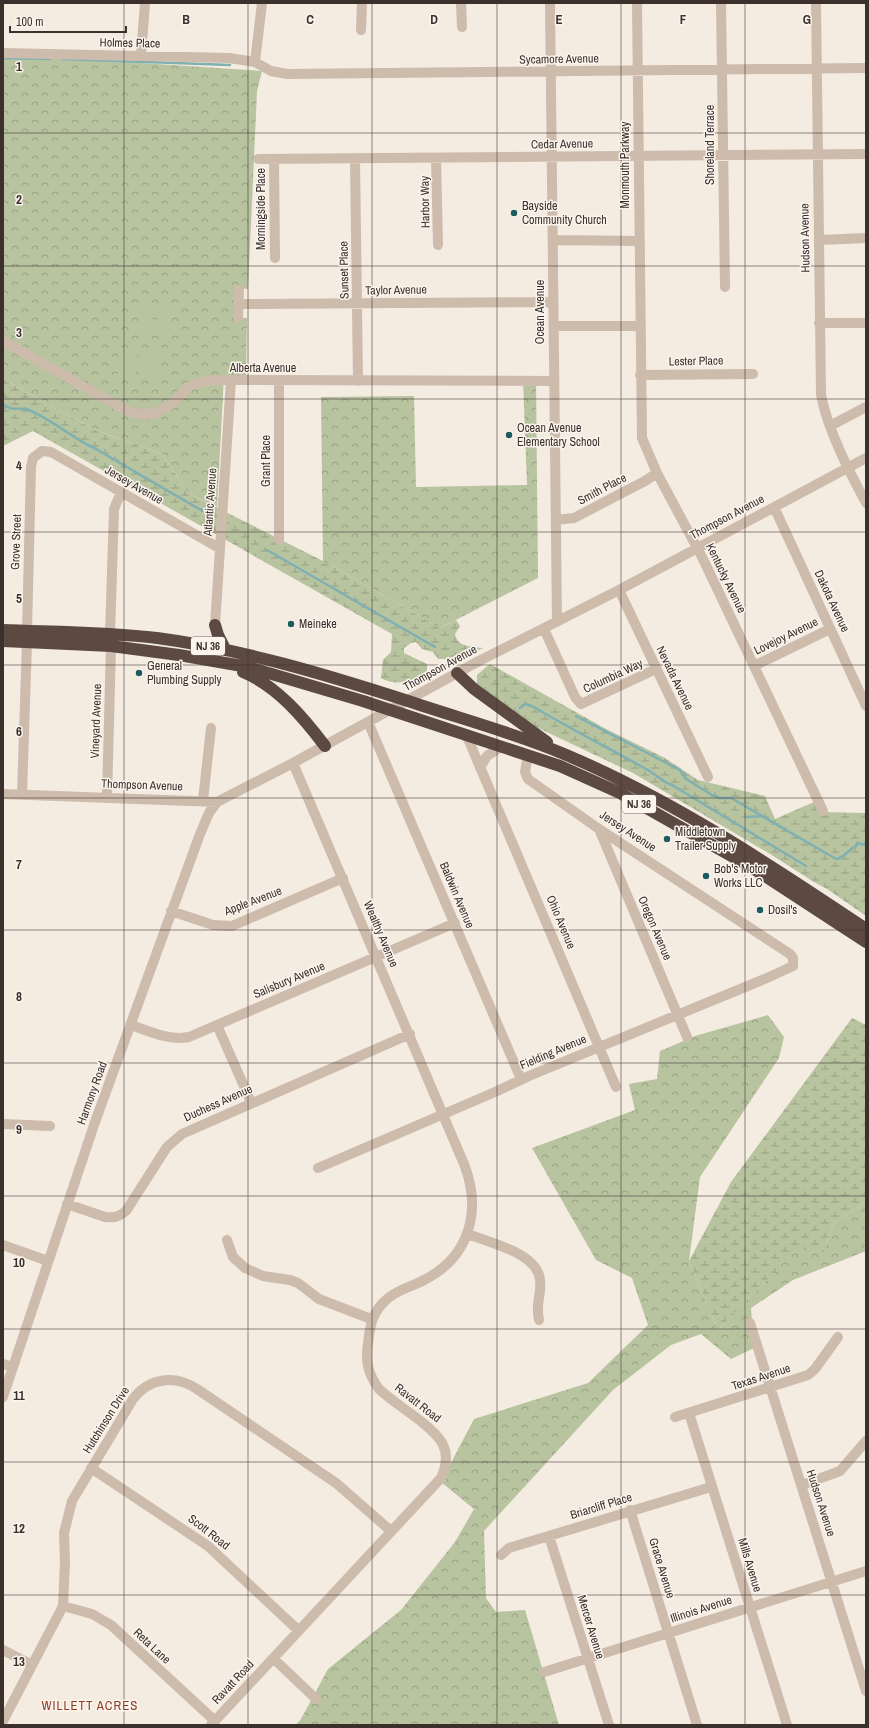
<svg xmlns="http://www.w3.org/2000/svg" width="869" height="1728" font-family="'Archivo Narrow',sans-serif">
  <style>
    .forest { fill: url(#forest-crowns) }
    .wetland { fill: url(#wetland-marsh) }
    .garden { fill: #b8c4a0 }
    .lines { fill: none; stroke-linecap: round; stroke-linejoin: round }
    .stream { stroke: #7fb0b2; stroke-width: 2.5 }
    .minor { stroke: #cdbbac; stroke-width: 10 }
    .highway { stroke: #5c4a42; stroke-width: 12 }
    .grid { fill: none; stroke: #3b302b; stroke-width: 1; stroke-opacity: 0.55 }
    .poi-dot { fill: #1f5a5e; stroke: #fbf5ee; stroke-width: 1.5 }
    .labels { text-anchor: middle; stroke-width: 3; stroke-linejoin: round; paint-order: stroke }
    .shield { fill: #fbf5ee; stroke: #756b66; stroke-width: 1 }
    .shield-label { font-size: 11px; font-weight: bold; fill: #3b302b }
    .street-label { font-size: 12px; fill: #3b302b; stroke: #fbf5ee }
    .poi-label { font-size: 12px; fill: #3b302b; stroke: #fbf5ee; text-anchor: start }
    .neighbourhood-label { font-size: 13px; letter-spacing: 1px; fill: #8c3b22; stroke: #fbf5ee }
    .grid-label { font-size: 13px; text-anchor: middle; font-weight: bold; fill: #3b302b; stroke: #fbf5ee; stroke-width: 3; stroke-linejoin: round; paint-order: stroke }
  </style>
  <defs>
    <pattern id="forest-crowns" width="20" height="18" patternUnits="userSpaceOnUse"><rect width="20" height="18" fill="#b8c4a0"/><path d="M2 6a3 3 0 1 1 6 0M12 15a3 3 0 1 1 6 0" fill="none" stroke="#97a083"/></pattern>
    <pattern id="wetland-marsh" width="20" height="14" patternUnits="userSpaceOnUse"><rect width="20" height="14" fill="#b8c4a0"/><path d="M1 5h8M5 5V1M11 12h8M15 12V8" fill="none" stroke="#97a083"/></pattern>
  </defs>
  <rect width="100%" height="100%" fill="#f4ebe1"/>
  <!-- forest -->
  <path class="forest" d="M3,54l259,17 -5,20 -9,198 -12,-1 -2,29 13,1 -1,58h-22l-7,131 -29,-14 -26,-39 -69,-25 -90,-50z
    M523,380h13l2,198 -98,50 -117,-67 -2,-164 93,-1 2,91 111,-2z
    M768,1015l16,22 -5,21 -79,119 -11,84 29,69 79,-82 27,4 9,-28 33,-22v49l-73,29 -42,28 3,40 -23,11 -30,-25 -30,11 -58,45 -129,141 2,67 10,14 29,-2 34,115h-263l5,-6 27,-50 73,-59 54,-68 19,-33 -33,-27 33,-63 114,-36 60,-58 -16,-47 -36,-18 -64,-112 103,-38 -6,-26 28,-5 3,-28 35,-15z"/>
  <!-- wetland -->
  <path class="wetland" d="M3,379l90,50 69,25 26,39 135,68 117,67 16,-8 4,6 -5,8c2,13 17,13 28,14l-29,14 -4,-3h-12l-5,-7 -11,-3 -6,-7 -5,1 -7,5v5l23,11v7c-11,10 -32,16 -46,7l2,-18 8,-8 1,-18 -359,-203 -30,15z
    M490,664l116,65 59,29 33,22 67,16 10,23 39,-17 5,10 47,1v103l-39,-27 -13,-7 -44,-28 -137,-81 -97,-46 -59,-43v-9z
    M852,1018l14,7v177l-33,22 -9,28 -27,-3 -79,81 -29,-69 42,-79z"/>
  <!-- garden -->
  <path class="garden" d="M142,303l12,2 -2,27 -13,-1z
    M159,305l12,1 -3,28 -12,-2z
    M121,348l17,2 -3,30 -18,-2z
    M144,351l17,2 -3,29 -18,-2z"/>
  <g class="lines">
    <!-- stream -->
    <path class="stream" d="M3,58l47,1
      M63,59l167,6
      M3,404c11,9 16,2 26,6 24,10 44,29 67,39l110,64
      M267,550l168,97
      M520,708l5,-4 7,2c37,22 76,42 114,63 10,5 16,13 26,16l134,81
      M576,716l104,54 6,9 26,16 7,3h12l105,61c7,0 13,-10 20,-13l1,-3 9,2
      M747,817l15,-1"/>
    <!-- minor -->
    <path class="minor" d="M461,3l1,24
      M550,3l7,619
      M637,3l5,435 15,35 46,86 120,252
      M721,3l4,284
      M816,3l5,392c7,36 28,76 45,108
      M361,30l1,-27
      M3,53l226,5 26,4 16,9 16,3 579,-6
      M141,56l4,-53
      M255,62l7,-59
      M436,158l2,87
      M258,159l608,-5
      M355,159l3,222
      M274,160l1,98
      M553,240l86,1
      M819,240l47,-2
      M239,304l314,-2
      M238,317l1,-27
      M819,323h47
      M554,326h86
      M3,341l124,70c22,7 34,3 51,-13 4,-4 7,-8 11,-11 9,-5 18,-6 27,-7l338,1
      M640,375l113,-1
      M279,381v159
      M830,426l36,-19
      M774,507l92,199
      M556,520l18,-2 71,-37 12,-8
      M619,590l89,187
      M215,625l16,-245
      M544,629l31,68 6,7 75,-35
      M27,631l4,-164 2,-9 9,-7 9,1 168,96
      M110,634l4,-125 7,-17
      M754,666l76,-37
      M368,722l153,357
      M466,734l150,353
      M480,768l7,-12 15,-10
      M3,794l214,8 76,-39 186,-102 140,-71 247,-132
      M22,794l5,-152
      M107,797l4,-151
      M203,800l8,-72
      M599,829l88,208
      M171,911l42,14 19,1 111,-48
      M131,1025c18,6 38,16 58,12l266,-114
      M217,1025l34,77
      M3,1124l47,2
      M318,1168l177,-76 34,-16 238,-98 26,-12v-8l-3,-4 -191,-125 -71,-50 -3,-7 3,-17
      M67,1204l38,13c9,1 14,0 21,-6l41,-64 15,-13 228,-100
      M468,1234c22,9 70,19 72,46 2,15 -5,22 -1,40
      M227,1240l6,17 12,11 18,8 27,4 8,3 21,16 52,20
      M3,1245l45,16
      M750,1323l116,368
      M3,1364l10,3
      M3,1397l92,-275 105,-288 9,-21 8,-11
      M689,1413l98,312
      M675,1417l133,-42 7,-6 23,-32
      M91,1468l117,78 91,85
      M802,1485l38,-14 26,-30
      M630,1510l67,215
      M549,1536l60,189
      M501,1555l8,-7 202,-61
      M63,1606l29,8 19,11 104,96
      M3,1650l29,15
      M274,1659l42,40
      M544,1672l322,-101
      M3,1721l60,-115 2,-44 -1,-29 8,-32 61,-102c17,-22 42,-24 64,-10l139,94 55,48
      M211,1725l230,-247c13,-29 -1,-42 -23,-59 -13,-10 -27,-19 -39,-30 -11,-15 -14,-28 -11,-46 2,-15 3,-27 14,-39 11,-13 27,-16 42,-24 46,-23 58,-70 40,-116l-171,-401"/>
    <!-- highway -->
    <path class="highway" d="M215,625l3,10 7,14
      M3,630c51,2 103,2 154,8 84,11 167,36 248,62 53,18 107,32 159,54 107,45 205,110 302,175
      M3,641l108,5 68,9 69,12 115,34 197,65 60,27 131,74 115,75
      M243,672c34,14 60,45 82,74
      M457,673l17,16 73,53"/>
  </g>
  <!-- grid -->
  <path class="grid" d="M124,3v1722M248,3v1722M372,3v1722M497,3v1722M621,3v1722M745,3v1722M3,133h863M3,266h863M3,399h863M3,532h863M3,665h863M3,798h863M3,930h863M3,1063h863M3,1196h863M3,1329h863M3,1462h863M3,1595h863"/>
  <!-- markers -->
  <g class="poi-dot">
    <circle cx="514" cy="213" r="4"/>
    <circle cx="509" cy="435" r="4"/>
    <circle cx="291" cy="624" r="4"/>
    <circle cx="139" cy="673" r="4"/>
    <circle cx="667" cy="839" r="4"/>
    <circle cx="706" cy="876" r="4"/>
    <circle cx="760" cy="910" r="4"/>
  </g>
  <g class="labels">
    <!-- shield labels -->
    <g class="shield">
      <rect x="191" y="637" width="34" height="18" rx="3"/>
      <rect x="622" y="795" width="34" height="18" rx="3"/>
    </g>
    <g class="shield-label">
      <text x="208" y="650">NJ 36</text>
      <text x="639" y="808">NJ 36</text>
    </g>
    <!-- street labels -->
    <g class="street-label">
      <text transform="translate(130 43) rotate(1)" y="4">Holmes Place</text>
      <text transform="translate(559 59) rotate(-1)" y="4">Sycamore Avenue</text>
      <text transform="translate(562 144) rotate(-1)" y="4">Cedar Avenue</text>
      <text transform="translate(710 145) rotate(-90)" y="4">Shoreland Terrace</text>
      <text transform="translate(625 165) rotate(-90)" y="4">Monmouth Parkway</text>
      <text transform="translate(425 202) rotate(-91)" y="4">Harbor Way</text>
      <text transform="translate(261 209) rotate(-90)" y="4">Morningside Place</text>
      <text transform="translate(805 238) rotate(-91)" y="4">Hudson Avenue</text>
      <text transform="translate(344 270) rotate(-91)" y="4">Sunset Place</text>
      <text transform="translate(396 290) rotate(-1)" y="4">Taylor Avenue</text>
      <text transform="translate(540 312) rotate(-90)" y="4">Ocean Avenue</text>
      <text transform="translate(696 361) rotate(-1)" y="4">Lester Place</text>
      <text x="263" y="372">Alberta Avenue</text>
      <text transform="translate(266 461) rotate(-90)" y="4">Grant Place</text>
      <text transform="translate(134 485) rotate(30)" y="4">Jersey Avenue</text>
      <text transform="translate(602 489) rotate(-28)" y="4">Smith Place</text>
      <text transform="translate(210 502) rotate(-86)" y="4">Atlantic Avenue</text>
      <text transform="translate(727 517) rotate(-28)" y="4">Thompson Avenue</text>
      <text transform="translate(16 542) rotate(-88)" y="4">Grove Street</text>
      <text transform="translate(726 578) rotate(64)" y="4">Kentucky Avenue</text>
      <text transform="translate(832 601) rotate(65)" y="4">Dakota Avenue</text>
      <text transform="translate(786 636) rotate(-26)" y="4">Lovejoy Avenue</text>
      <text transform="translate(440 668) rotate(-29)" y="4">Thompson Avenue</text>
      <text transform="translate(613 676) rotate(-25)" y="4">Columbia Way</text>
      <text transform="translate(675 678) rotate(64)" y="4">Nevada Avenue</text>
      <text transform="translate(96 721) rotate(-88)" y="4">Vineyard Avenue</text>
      <text transform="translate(142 785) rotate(2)" y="4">Thompson Avenue</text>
      <text transform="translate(628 831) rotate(33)" y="4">Jersey Avenue</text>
      <text transform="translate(457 895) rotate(67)" y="4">Baldwin Avenue</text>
      <text transform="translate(253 901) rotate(-21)" y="4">Apple Avenue</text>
      <text transform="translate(561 922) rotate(67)" y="4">Ohio Avenue</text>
      <text transform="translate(655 928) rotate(67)" y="4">Oregon Avenue</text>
      <text transform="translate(381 934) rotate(67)" y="4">Wealthy Avenue</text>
      <text transform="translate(289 980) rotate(-23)" y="4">Salisbury Avenue</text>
      <text transform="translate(553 1052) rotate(-23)" y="4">Fielding Avenue</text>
      <text transform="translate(92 1093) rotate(-70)" y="4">Harmony Road</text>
      <text transform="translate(218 1103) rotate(-24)" y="4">Duchess Avenue</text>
      <text transform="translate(761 1377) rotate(-18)" y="4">Texas Avenue</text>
      <text transform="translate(418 1403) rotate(38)" y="4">Ravatt Road</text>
      <text transform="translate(106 1420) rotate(-58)" y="4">Hutchinson Drive</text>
      <text transform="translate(821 1503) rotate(72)" y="4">Hudson Avenue</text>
      <text transform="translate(601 1506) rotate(-17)" y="4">Briarcliff Place</text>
      <text transform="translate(209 1532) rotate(38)" y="4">Scott Road</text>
      <text transform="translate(750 1565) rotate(73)" y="4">Mills Avenue</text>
      <text transform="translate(662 1568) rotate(73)" y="4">Grace Avenue</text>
      <text transform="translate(701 1609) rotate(-18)" y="4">Illinois Avenue</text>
      <text transform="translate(591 1627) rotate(73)" y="4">Mercer Avenue</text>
      <text transform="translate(152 1646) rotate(43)" y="4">Reta Lane</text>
      <text transform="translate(233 1682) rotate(-47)" y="4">Ravatt Road</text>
    </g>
    <!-- poi labels -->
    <g class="poi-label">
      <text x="522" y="210">Bayside<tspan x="522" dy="14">Community Church</tspan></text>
      <text x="517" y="432">Ocean Avenue<tspan x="517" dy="14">Elementary School</tspan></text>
      <text x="299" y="628">Meineke</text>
      <text x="147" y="670">General<tspan x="147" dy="14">Plumbing Supply</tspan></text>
      <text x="675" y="836">Middletown<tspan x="675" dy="14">Trailer Supply</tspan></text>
      <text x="714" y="873">Bob's Motor<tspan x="714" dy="14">Works LLC</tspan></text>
      <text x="768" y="914">Dosil's</text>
    </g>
    <!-- neighbourhood labels -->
    <g class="neighbourhood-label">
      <text x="90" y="1710">WILLETT ACRES</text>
    </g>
  </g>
  <g class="grid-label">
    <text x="186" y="24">B</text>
    <text x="310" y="24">C</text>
    <text x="434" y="24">D</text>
    <text x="559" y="24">E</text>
    <text x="683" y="24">F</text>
    <text x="807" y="24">G</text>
    <text x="19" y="71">1</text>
    <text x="19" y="204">2</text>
    <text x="19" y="337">3</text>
    <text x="19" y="470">4</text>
    <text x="19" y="603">5</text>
    <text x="19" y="736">6</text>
    <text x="19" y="869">7</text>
    <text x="19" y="1001">8</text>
    <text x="19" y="1134">9</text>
    <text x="19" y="1267">10</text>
    <text x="19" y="1400">11</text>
    <text x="19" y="1533">12</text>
    <text x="19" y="1666">13</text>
  </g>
  <!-- border -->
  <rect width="869" height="1728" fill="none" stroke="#3b302b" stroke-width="8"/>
  <!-- scale -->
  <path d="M10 26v6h116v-6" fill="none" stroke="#3b302b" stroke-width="2"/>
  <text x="16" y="26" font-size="12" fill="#3b302b" stroke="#fbf5ee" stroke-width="3" paint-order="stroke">100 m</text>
</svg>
